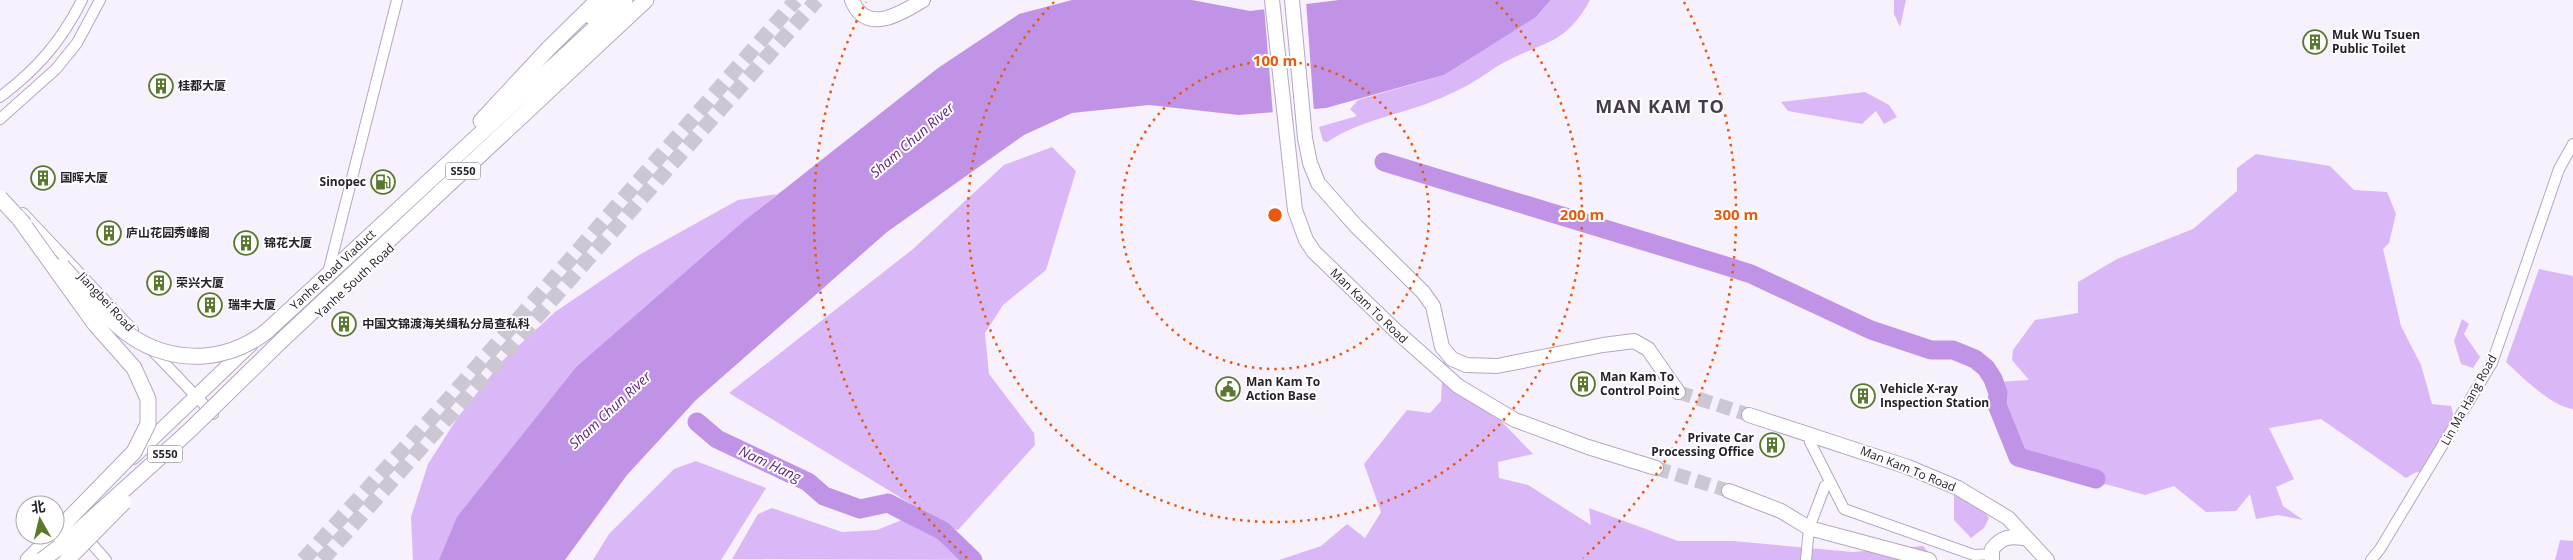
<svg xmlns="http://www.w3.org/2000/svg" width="2573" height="560" font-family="'Open Sans','Noto Sans SC',sans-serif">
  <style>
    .green { fill: #dab8f8 }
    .water { fill: #c193e7 }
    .pier { fill: #f7f1fd }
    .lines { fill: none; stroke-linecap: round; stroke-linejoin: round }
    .river { stroke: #c193e7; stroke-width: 19 }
    .major-tunnel { stroke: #cdc7d3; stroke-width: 14; stroke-dasharray: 14 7; stroke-linecap: butt }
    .highway-tunnel { stroke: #cdc7d3; stroke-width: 15; stroke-dasharray: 15 8; stroke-linecap: butt }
    .minor-casing { stroke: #b5a6c2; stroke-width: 12 }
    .major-casing { stroke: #b5a6c2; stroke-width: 16 }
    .highway-casing { stroke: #b5a6c2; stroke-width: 17 }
    .minor { stroke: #fff; stroke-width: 10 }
    .major { stroke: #fff; stroke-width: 14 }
    .highway { stroke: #fff; stroke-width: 15 }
    .highway-bridge-casing { stroke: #b5a6c2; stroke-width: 17; stroke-linecap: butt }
    .highway-bridge { stroke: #fff; stroke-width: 15 }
    .ring { fill: none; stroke: #e8590c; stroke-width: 2.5; stroke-dasharray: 2.5 5 }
    .labels { text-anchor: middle; stroke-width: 4; stroke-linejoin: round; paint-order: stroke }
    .shield { fill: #fff; stroke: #68646b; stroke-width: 1 }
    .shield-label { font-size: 11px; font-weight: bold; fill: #27212c }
    .poi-label { font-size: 12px; font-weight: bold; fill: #27212c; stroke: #fff; text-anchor: start }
    .street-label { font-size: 12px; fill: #27212c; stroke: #fff }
    .water-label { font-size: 14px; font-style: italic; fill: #602487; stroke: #fff }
    .district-label { font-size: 18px; font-weight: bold; letter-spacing: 1px; fill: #463a51; stroke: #fff }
    .centre { fill: #e8590c; stroke: #fff; stroke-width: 2.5 }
    .ring-label { font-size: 15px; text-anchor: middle; font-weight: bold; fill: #e8590c; stroke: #fff; stroke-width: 4; stroke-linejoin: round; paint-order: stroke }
  </style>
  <rect width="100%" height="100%" fill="#f7f1fd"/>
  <!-- green -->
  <path class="green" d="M1551,0h39c-25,46 -47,41 -87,63 -8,4 -15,10 -22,14 -16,11 -37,20 -55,27 -34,12 -68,18 -99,38l-4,-1 -4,-14 38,-11 -7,-7 8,-9 86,-25 95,-61z
    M1894,0h12l-6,27 -6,-13z
    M1865,92l24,13 8,12 -13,7 -8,-13 -14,13 -74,-13 -7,-9z
    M1052,147l24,24 -30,99 -43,35 -18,28 4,41 45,59 1,12 -77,85 -9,-3 -220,-134 184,-144 91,-84z
    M2256,154l74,12 24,24 33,2 9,22 -7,29 -6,6 18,77 20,39 11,39 19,2 4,15 -26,49 -15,3 -8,5 -85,-59 -52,9 25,51 -18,8 7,19 20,14 -25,-5 -22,4 -6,-25 -14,17 -30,1 -32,-26 -29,9 -36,-10 -46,-7 -19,-11 -14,1 -13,-5 -21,-52v-29l33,-2 -17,-20 1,-10 22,-30 43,-7v-31l39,-23 76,-30 44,-38v-23z
    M777,194l-200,172 -137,194h-27l-2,-43 17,-53 30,-47 45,-57 52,-48 84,-57 99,-55z
    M2539,269l34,7v133c-22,-3 -51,-32 -67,-47z
    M2462,319l7,5 -5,10 16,23 -7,11 -12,-4 -7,-23z
    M1443,361l90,93 -35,8 1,16 29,7 63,40 -2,-17 89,33h55l120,11 70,-6 12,14h-656l42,-14 26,-22 18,14 16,-26 -17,-48 43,-54 23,3 11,-12z
    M696,461l70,27 -45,72h-128l16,-26 65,-65z
    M1954,494l30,17 5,7 -5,10 -13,10 -17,-18z
    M772,508l70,24 35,-2 27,-11 77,41 -249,-1 26,-45z
    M2560,540l13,1v19h-18z"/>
  <!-- water -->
  <path class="water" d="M1072,0h120l58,11 89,-11h212l-15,17 -92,58 -118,33 -87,7 -90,-10 -77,8 -48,22 -137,97 -191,168 -69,75 -62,85h-126l18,-43 120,-151 167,-145 194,-153 81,-54z"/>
  <!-- pier -->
  <path class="pier" d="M1306,1l8,111 -41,3 -9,-109z"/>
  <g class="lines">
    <!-- river -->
    <path class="river" d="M1384,162l339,103 28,9 120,56 60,20h22l22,9 11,9 7,11 5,14 -1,12 21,52 78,22
      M697,422l20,17 91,43 16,14 36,13 28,-6 55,28 30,29"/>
    <!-- major-tunnel -->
    <path class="major-tunnel" d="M1678,392l71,23
      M1656,468l73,23"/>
    <!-- highway-tunnel -->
    <path class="highway-tunnel" d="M303,560l135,-149 358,-411
      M322,560l495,-560"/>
    <!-- minor casing -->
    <g class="minor-casing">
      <path id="minor" d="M0,97c37,-28 61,-55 82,-97
        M0,119l56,-50 21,-26 23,-43
        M23,213l110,117
        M329,269l68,-269
        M150,348l63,66
        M1810,442l34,67 130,46 18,-1
        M85,536l21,24
        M1806,560l3,-32 16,-42 6,-3
        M2371,560l9,-11 112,-186 67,-194 14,-25"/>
    </g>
    <!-- major casing -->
    <g class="major-casing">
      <path id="major" d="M852,0c14,36 50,13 71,0
        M1272,0l23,210 11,30 8,12 82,79 62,55 57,34 73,27 68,21
        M1292,0l13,138 5,25 8,20 38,43 67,66 10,14 9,41 10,12 14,6 31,1 106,-21 31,-4 14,8 30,43
        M591,17l17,-17
        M1749,415l159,52 50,21 50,30 39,42
        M133,457l118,-113
        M1729,491l52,20 28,17 120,32
        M1992,560v-11c10,-12 17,-13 32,-11"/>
    </g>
    <!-- highway casing -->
    <g class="highway-casing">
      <path id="highway" d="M481,121l68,-73 49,-48
        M267,331l358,-331
        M281,341l365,-341
        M28,560l25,-25"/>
    </g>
    <!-- minor -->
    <use href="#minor" class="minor"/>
    <!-- major -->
    <use href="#major" class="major"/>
    <!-- highway -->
    <use href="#highway" class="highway"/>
    <!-- highway-bridge casing -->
    <g class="highway-bridge-casing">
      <path id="highway-bridge" d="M0,198l25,27
        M18,217l77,107 39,44 14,31v25l-14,28 -79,81
        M62,266c42,46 72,94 142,90 25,-2 44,-10 63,-25
        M42,560l24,-18 123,-111 92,-90
        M67,560l57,-58"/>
    </g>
    <!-- highway-bridge -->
    <use href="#highway-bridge" class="highway-bridge"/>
  </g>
  <!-- distance rings -->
  <g class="ring">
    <circle cx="1275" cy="215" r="154"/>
    <path d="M1496 2A307 307 0 1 1 1054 2"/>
    <path d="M967 558A461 461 0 0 1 866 2M1684 2A461 461 0 0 1 1583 558"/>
  </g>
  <!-- icons -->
  <defs>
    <g id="building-ring" transform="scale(1.25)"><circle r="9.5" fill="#fff" stroke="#59782e" stroke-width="1.5"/><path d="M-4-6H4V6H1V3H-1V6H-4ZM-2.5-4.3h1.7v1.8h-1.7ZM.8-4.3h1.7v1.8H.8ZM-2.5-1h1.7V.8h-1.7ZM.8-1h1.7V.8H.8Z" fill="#59782e"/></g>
    <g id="fuel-ring" transform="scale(1.25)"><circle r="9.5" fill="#fff" stroke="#59782e" stroke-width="1.5"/><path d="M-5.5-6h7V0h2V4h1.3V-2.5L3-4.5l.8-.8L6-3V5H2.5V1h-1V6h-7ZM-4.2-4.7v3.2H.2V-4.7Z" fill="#59782e"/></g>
    <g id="civic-ring" transform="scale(1.25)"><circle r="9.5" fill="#fff" stroke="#59782e" stroke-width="1.5"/><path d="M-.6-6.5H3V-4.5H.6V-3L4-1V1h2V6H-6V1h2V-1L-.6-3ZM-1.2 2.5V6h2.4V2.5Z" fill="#59782e"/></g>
  </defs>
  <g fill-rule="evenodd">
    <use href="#building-ring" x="2315" y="42"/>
    <use href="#building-ring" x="161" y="86"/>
    <use href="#building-ring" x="43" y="178"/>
    <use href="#fuel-ring" x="383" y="182"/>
    <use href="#building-ring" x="109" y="233"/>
    <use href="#building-ring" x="246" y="243"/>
    <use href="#building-ring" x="159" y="283"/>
    <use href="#building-ring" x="210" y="305"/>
    <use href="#building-ring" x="344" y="324"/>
    <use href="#building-ring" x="1583" y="384"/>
    <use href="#civic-ring" x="1228" y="389"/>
    <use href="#building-ring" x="1863" y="396"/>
    <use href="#building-ring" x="1772" y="445"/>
  </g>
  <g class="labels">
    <!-- shield labels -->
    <g class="shield">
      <rect x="445.5" y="162.5" width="35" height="17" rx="4"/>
      <rect x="147.5" y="445.5" width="35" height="17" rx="4"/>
    </g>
    <g class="shield-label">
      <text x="463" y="175">S550</text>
      <text x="165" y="458">S550</text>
    </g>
    <!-- poi labels -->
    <g class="poi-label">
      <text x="2332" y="39">Muk Wu Tsuen<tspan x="2332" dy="14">Public Toilet</tspan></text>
      <text x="178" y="90">桂都大厦</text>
      <text x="60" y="182">国晖大厦</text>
      <text x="366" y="186" text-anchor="end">Sinopec</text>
      <text x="126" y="237">庐山花园秀峰阁</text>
      <text x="264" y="247">锦花大厦</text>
      <text x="176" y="287">荣兴大厦</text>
      <text x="228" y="309">瑞丰大厦</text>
      <text x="362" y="328">中国文锦渡海关缉私分局查私科</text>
      <text x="1600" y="381">Man Kam To<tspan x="1600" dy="14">Control Point</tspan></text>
      <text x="1246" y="386">Man Kam To<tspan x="1246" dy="14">Action Base</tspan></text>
      <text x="1880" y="393">Vehicle X-ray<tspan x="1880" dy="14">Inspection Station</tspan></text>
      <text x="1754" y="442" text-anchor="end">Private Car<tspan x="1754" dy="14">Processing Office</tspan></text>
    </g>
    <!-- street labels -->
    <g class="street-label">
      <text transform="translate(333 270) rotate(-43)" y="4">Yanhe Road Viaduct</text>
      <text transform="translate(355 281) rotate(-43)" y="4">Yanhe South Road</text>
      <text transform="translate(106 302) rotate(47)" y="4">Jiangbei Road</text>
      <text transform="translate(1369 306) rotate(44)" y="4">Man Kam To Road</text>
      <text transform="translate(2469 400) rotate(-61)" y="4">Lin Ma Hang Road</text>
      <text transform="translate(1908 469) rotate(22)" y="4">Man Kam To Road</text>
    </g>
    <!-- water labels -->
    <g class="water-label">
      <text transform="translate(912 140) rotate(-41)" y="5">Sham Chun River</text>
      <text transform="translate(610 410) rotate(-43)" y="5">Sham Chun River</text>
      <text transform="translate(770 464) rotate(25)" y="5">Nam Hang</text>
    </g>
    <!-- district labels -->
    <g class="district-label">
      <text x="1660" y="113">MAN KAM TO</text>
    </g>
  </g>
  <circle cx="1275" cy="215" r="8" class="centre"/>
  <g class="ring-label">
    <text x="1275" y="66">100 m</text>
    <text x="1582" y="220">200 m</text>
    <text x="1736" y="220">300 m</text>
  </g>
  <!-- north arrow -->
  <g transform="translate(40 520) rotate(352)"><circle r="24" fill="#ffffff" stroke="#a9a6ab"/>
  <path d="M0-4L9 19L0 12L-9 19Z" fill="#59782e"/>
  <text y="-8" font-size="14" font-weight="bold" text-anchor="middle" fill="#27212c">北</text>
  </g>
</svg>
